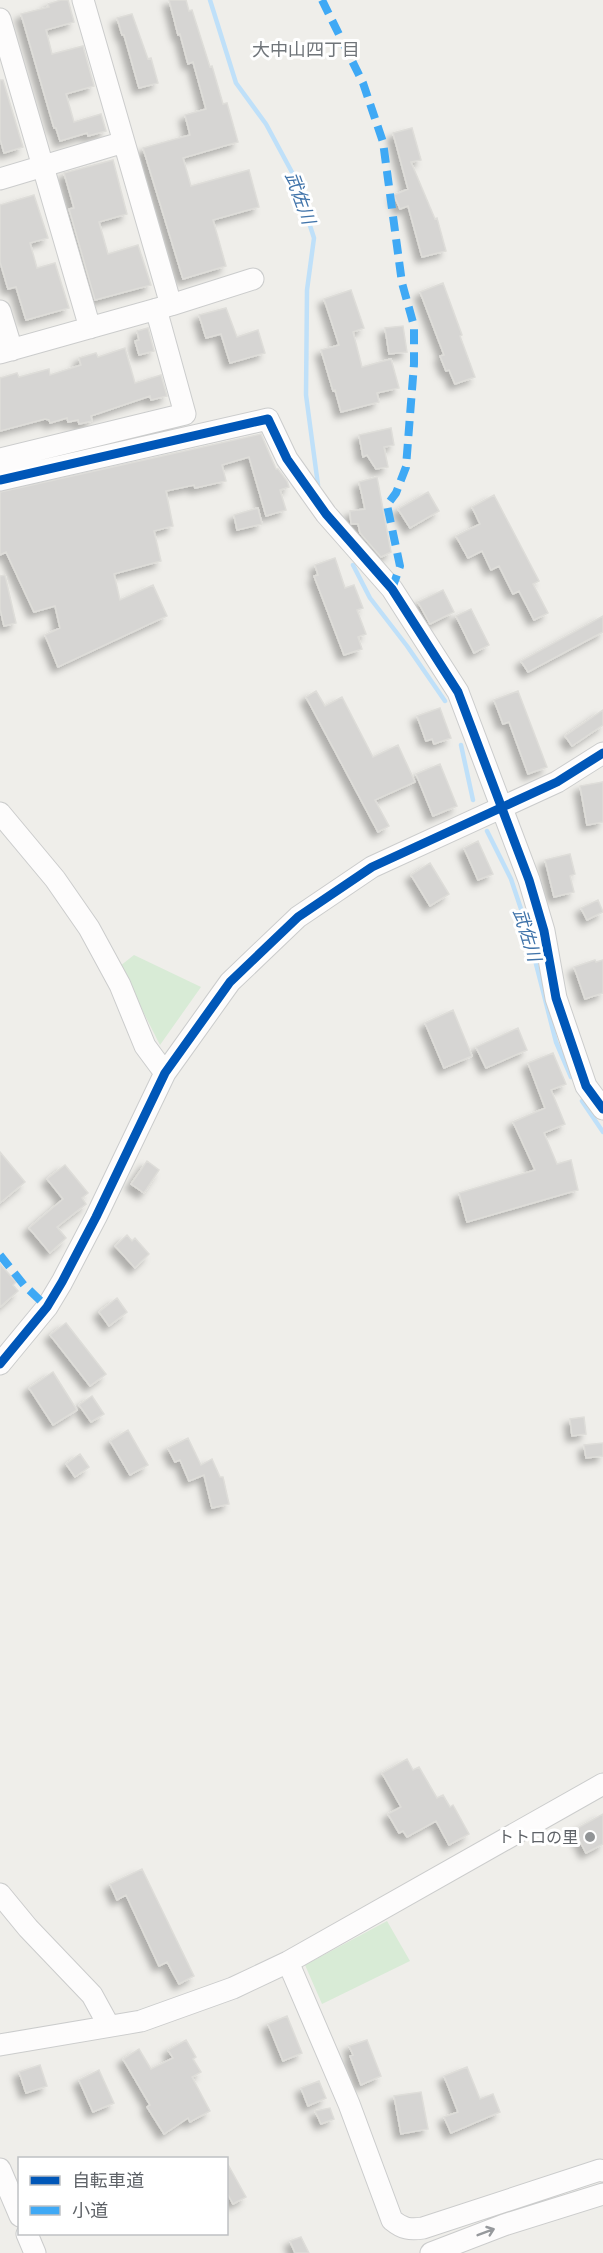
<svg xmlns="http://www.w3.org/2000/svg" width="603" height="2253" font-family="'Golos Text','Noto Sans JP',sans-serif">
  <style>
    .green { fill: #d8ebd6 }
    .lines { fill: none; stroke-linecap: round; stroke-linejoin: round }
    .stream { stroke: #bfe0f9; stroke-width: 4.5 }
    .building { fill: #d6d5d3; stroke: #deddd9; stroke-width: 1.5; filter: url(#shadow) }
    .minor-casing { stroke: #cbcccc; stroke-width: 23 }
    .minor { stroke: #fdfcfc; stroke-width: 21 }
    .quiet { stroke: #3fa9f5; stroke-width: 8; stroke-dasharray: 15 8; stroke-linecap: butt }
    .cycleway-casing { stroke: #fff; stroke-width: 13 }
    .cycleway { stroke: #0057b8; stroke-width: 9 }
    .oneway { stroke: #96999c }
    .poi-dot { fill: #919496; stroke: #fff; stroke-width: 2 }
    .labels { text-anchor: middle; stroke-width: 6; stroke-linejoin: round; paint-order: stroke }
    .poi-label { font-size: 16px; fill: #5f6368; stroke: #fff; text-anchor: end }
    .neighbourhood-label { font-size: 18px; fill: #70757a; stroke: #fff }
    .water-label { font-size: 18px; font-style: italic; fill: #4174aa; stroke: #fff }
  </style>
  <defs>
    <filter id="shadow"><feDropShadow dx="-5.5" dy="5.5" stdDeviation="3" flood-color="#0004"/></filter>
  </defs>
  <rect width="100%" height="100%" fill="#efeeea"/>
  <!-- green -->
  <path class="green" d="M134,955l67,32 -41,58 -40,-79z
    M387,1921l23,40 -88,43 -17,-39z"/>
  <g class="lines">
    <!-- stream -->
    <path class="stream" d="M210,0l26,83 30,41 28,52 20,62 -7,52 -1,105 12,90
      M353,565l17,33 37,48 38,55
      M461,745l12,55
      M487,831l24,48 14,42 31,121 15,35
      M582,1101l21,31"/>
  </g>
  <!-- building -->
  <path class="building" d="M61,0h7l6,22 -28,8 6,24 31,-8 11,40 -28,8 8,28 27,-8 5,17 -18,5 -1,-3 -27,8 -4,-13h-2l-33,-114 28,-7 -1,-3z
    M169,0h17l3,11 3,-1 18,57 2,-1 11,38 4,-1 11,39 -55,16 8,28 58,-16 10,37 -46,13 13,46 -43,13 -40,-131 47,-13 -5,-20 21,-6 -13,-47 -5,2 -8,-30 -2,1z
    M132,14l16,45 3,-1 7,25 -19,5 -15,-53h-2l-5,-17z
    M0,80h3l20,67 -19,6 -4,-14z
    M412,128l9,32 -10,2 24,57 2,-1 9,33 -24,6 -14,-51 -8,3 -6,-14 14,-6 -15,-56z
    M113,160l14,54 -28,8 9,32 30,-9 13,40 -56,15 -26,-91 5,-1 -10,-35z
    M34,195l14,43 -18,5 7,25 18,-5 14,45 -43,12 -10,-33 -8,2 -8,-27v-57z
    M443,283l19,52 -2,1 15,41 -20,7 -6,-14 -3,1 -6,-15 4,-1 -24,-63z
    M351,290l13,38 -11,4 9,35 29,-8 8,29 -22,5 2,9 -38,10 -6,-22 -2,1 -12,-41 18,-5 -15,-46z
    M226,308l11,29 21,-7 7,23 -35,10 -9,-29 -15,4 -7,-23z
    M403,326l4,26 -18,2 -4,-26z
    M148,328l6,23 -15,4 -4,-14 4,-1 -2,-9z
    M125,348l10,35 26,-8 6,21 -16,4 -1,-4 -59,20 1,5 -13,3 -1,-4 -10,2 -1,-4 -17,5 -1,-3 -4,-1 -45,12v-53l17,-5 2,4 30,-8 1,6 31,-10 -2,-7 17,-5 2,4z
    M391,428l3,17 -10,2 4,20 -12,2 -9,-14 -4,2 -4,-22z
    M261,434l15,35h2l9,12 2,6 -9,3 6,20 -20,6 -17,-59 -27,8 4,16 -31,7 -1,-3 -28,6 7,35 -19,5 7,30 -47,13 6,26 33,-15 14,31 -109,51 -13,-32 15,-7 -5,-22 -21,6 -28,-60 -6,3v-63z
    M377,477l14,75 -10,5 -21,-24 -2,-9h-7l-1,-13 15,-2 -6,-27z
    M428,492l11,19 -29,17 -12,-19z
    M494,495l45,86 -6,3 15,29 -14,7 -15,-29 -6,3 -14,-28 -8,4 -9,-19 -14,7 -12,-22 24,-12 -8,-17z
    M258,508l4,16 -25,6 -3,-15z
    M335,558l10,30 9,-3 9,23 -6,2 9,24 -8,3 4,12 -18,6 -30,-79 4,-1 -3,-10z
    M5,575l11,48 -12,3 -4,-17v-33z
    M443,590l11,22 -24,12 -12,-22z
    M471,609l18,36 -15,8 -18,-37z
    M603,616v16l-75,40 -7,-11z
    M316,691l9,15 17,-9 31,60 25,-12 17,37 -40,18 14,26 -11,6 -72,-135z
    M518,691l29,76 -19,7 -19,-52 -6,2 -9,-24z
    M440,708l11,30 -17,6 -2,-5 -6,2 -9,-25z
    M603,710v15l-31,21 -7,-10z
    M440,764l17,42 -24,10 -17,-42z
    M603,782v40l-16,3 -7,-39z
    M478,841l15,33 -15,6 -14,-32z
    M570,854l5,20 -5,2 4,16 -20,5 -9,-37z
    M430,863l19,31 -19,12 -19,-31z
    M598,900l5,12 -16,8 -6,-12z
    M595,960l1,2 7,-2v33l-18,6 -11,-32z
    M453,1010l19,46 -28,12 -19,-45z
    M518,1028l9,22 -41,18 -10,-21z
    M553,1053l13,31 -15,6 14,34 -21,9 13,31 14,-4 7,30 -111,32 -8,-29 76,-23 -22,-48 32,-14 -17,-45z
    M0,1152l25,30 -25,21z
    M147,1161l12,9 -15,23 -13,-9z
    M65,1165l23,28 -6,5 4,6 -29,23 9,11 -16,15 -21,-25 34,-29 -16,-20z
    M127,1235l5,6 3,-3 14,16 -14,14 -20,-22z
    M0,1264l16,18 -3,3 5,6 -18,16z
    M117,1298l10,14 -18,14 -10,-14z
    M66,1323l40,51 -16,12 -40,-51z
    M53,1372l24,38 -24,15 -24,-37z
    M92,1396l12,18 -13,8 -12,-17z
    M584,1417l2,17 -14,2 -2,-17z
    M128,1430l20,35 -18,10 -20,-34z
    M188,1438l13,27 11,-6 8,18h3l6,27 -17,4 -8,-33 -15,6 -9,-21 -5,2 -7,-14z
    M603,1443v13l-17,2 -2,-13z
    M80,1454l9,13 -14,10 -9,-13z
    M407,1759l6,11 6,-3 18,31 6,-3 7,12 3,-2 16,29 -20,11 -13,-24 -29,16 -4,-6 -4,2 -11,-19 13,-7 -19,-34z
    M603,1814v30l-17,9 -12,-23z
    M142,1869l52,107 -15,8 -12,-22 -8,4 -33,-71 -9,5 -7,-16z
    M287,2016l15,37 -19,8 -15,-37z
    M186,2040l10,17 -3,2 8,13 -9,5 18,34 -20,11 -2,-4 -24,16 -17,-27 3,-2 -27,-46 16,-10 12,20 22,-11 -5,-8z
    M367,2040l14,36 -20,9 -11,-29 3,-1 -4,-9z
    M40,2065l7,21 -21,7 -7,-21z
    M467,2067l13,32 13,-5 7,18 -49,21 -7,-16 14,-5 -14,-36z
    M99,2070l15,33 -21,9 -14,-32z
    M319,2081l7,17 -18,8 -7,-18z
    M421,2092l7,37 -27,5 -7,-38z
    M330,2108l4,11 -13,5 -6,-13z
    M226,2161l20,36 -13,7 -7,-13z
    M301,2237l8,16h-14l-5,-12z"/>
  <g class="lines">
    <!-- minor casing -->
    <g class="minor-casing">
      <path id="minor" d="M83,0l88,305
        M0,19l90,309
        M0,179l124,-37
        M0,311l12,39
        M0,353l171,-48 82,-26
        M0,459l185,-45 -29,-105
        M0,480l268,-61 19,40 39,55 66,75 66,103 71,188 15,51 12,67 30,88 17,23
        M0,813l55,66 34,49 31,57 25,61 20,27
        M0,1364l47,-57 15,-25 34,-65 69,-144 65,-91 68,-65 74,-50 185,-85 46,-29
        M0,1894l28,34 64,67 17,31
        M288,1962l61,142 43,116c11,9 18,10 31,8l177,-58 3,1
        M0,2045l141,-24 92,-33 55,-26 315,-178
        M0,2169l20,47
        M27,2234l8,19
        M431,2253l73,-28 99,-31"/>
    </g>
    <!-- minor -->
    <use href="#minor" class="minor"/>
    <!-- quiet -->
    <path class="quiet" d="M322,0l41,83 20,59 19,141 12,43v38l-8,103 -10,26 -9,12 13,61 -8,23
      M0,1255l24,30 23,22"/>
    <!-- cycleway casing -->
    <g class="cycleway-casing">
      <path id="cycleway" d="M0,480l268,-61 19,40 39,55 66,75 66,103 71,188 15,51 12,67 30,88 17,23
        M0,1364l47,-57 15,-25 34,-65 69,-144 65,-91 68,-65 74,-50 185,-85 46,-29"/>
    </g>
    <!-- cycleway -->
    <use href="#cycleway" class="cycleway"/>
  </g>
  <!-- one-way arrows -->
  <defs><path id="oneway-shaft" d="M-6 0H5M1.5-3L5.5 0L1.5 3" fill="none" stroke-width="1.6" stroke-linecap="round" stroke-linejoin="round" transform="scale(1.5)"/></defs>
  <use class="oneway" href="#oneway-shaft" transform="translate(486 2232) rotate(-21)"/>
  <!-- markers -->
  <circle class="poi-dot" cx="590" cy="1837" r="6"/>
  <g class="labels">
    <!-- poi labels -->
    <g class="poi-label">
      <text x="578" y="1843">トトロの里</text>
    </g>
    <!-- neighbourhood labels -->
    <g class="neighbourhood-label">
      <text x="306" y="56">大中山四丁目</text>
    </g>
    <!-- water labels -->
    <g class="water-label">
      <text transform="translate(300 198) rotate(70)" y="6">武佐川</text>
      <text transform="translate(527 935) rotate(73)" y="6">武佐川</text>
    </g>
  </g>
  <!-- legend -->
  <rect x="18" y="2157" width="210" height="78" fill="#ffffff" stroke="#bfc1c3" stroke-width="1.5"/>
  <rect x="30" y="2176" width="30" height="9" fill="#0057b8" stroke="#bfc1c3" stroke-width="1.5"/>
  <text x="72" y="2187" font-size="18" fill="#5f6368">自転車道</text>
  <rect x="30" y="2206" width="30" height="9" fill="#3fa9f5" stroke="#bfc1c3" stroke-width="1.5"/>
  <text x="72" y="2217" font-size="18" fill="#5f6368">小道</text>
</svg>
